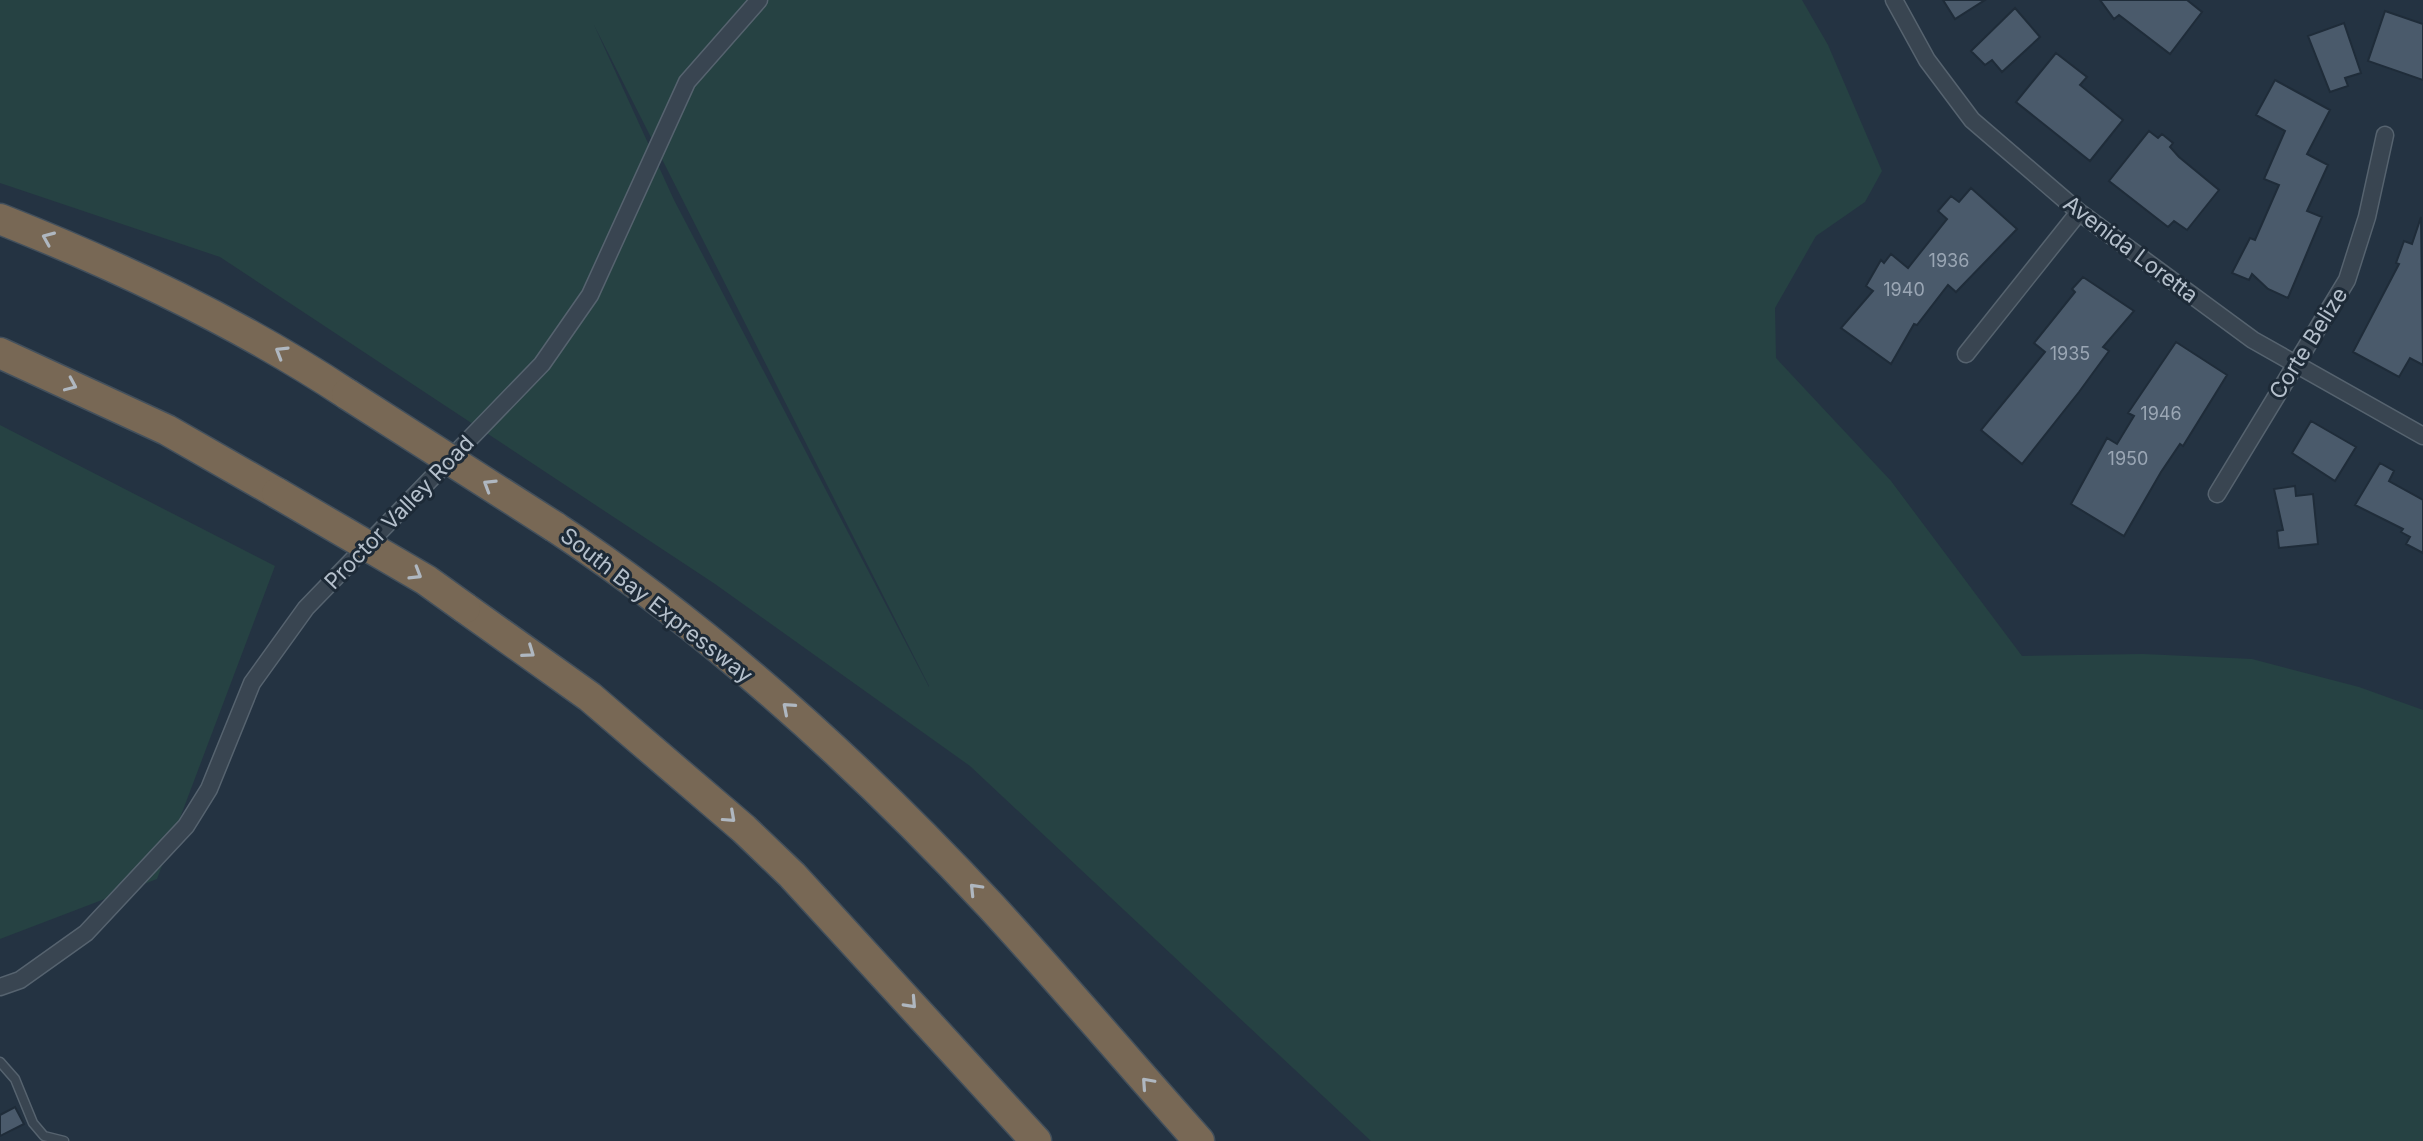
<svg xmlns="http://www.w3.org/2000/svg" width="2423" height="1141" font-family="Inter,sans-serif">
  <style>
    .green { fill: #264243; fill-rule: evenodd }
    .building { fill: #4a5a6b; stroke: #1f2c39; stroke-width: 2 }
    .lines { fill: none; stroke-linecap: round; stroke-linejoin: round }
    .service-casing { stroke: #56636f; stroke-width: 11 }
    .minor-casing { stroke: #56636f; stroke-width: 19 }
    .motorway-casing { stroke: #43505c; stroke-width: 33 }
    .service { stroke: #394551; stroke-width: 8 }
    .minor { stroke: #394551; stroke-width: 16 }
    .motorway { stroke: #786855; stroke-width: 30 }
    .motorway-bridge-casing { stroke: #43505c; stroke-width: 33; stroke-linecap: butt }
    .motorway-bridge { stroke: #786855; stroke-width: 30 }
    .oneway { stroke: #afb7c0 }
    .labels { text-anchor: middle; stroke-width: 6; stroke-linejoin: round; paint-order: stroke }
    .number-label { font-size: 18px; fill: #9aa6b4 }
    .street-label { font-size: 22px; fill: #b5c0cc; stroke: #1d2a37 }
  </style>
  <rect width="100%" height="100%" fill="#243342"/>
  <!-- green -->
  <path class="green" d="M0,0h1802l26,45 54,126 -17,31 -49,34 -41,72 1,50 115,123 131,175 121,-2 109,5 107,28 64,23v431h-1052l-401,-375 -255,-182 -495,-327 -220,-74zM594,25l335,661v1l-255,-487z
    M0,425l275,141 -118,313 -157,60z"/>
  <!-- building -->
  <path class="building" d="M1943,0h42l-30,19z
    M2100,0h87l15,12 -32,42 -51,-39 -5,4z
    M2015,8l25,29 -38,35 -10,-12 -7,5 -14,-14z
    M2385,11l38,13v56l-55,-19z
    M2344,23l17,50 -16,5 3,8 -18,6 -22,-56z
    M2056,53l31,24 -7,8 43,35 -33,41 -74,-59z
    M2275,80l55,30 -23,44 21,11 -21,46 15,6 -34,81 -20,-9 -16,-15 -3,6 -17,-7 18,-35 5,2 24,-55 -15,-6 21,-48 -29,-16z
    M2149,131l9,7 4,-4 11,9 -3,4 9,10 40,33 -32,40 -13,-9 -6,6 -59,-46z
    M1971,188l46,41 -61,63 -8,-7 -31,40 -3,-1 -23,40 -50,-36 32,-37 -7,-5 15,-26 3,3 7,-9 17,14 39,-49 -9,-8 13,-15 8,6z
    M2421,217l2,148 -13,-7 -11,19 -46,-25 46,-88 -3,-1 8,-22 8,3z
    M2083,277l51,34 -31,36 6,4 -30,41 -57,72 -41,-34 64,-78 -11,-9 41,-51 -3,-3z
    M2176,342l51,33 -44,71 -3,-2 -19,28 -37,64 -53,-32 36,-66 10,6 17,-28 -6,-3z
    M2311,421l45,26 -21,34 -43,-28z
    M2380,463l14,8 -5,10 34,19v53l-17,-9 4,-7 -9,-5 2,-3 -48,-24z
    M2295,486l1,10 17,-2 5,50 -39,4 -2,-17 6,-1 -9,-41z
    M15,1107l9,17 -24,12v-21z"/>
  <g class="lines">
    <!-- service casing -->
    <g class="service-casing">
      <path id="service" d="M0,1062l15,17 18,44 11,13 20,5"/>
    </g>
    <!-- minor casing -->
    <g class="minor-casing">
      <path id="minor" d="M1894,0l33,60 45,60 107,92 174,128 170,96
        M1966,354l113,-142
        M2217,494l130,-214 20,-63 18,-82
        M0,987l20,-7 66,-47 100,-107 23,-37 43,-106 54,-75 236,-244 48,-69 97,-213 72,-82"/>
    </g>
    <!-- motorway casing -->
    <g class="motorway-casing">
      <path id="motorway" d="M0,219c121,48 238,103 347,175
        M0,353l167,77 110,63
        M555,527c159,105 304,238 435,378 71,77 139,158 209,236
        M465,608l125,89 154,132 48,46 244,266"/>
    </g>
    <!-- service -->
    <use href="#service" class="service"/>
    <!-- minor -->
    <use href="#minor" class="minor"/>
    <!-- motorway -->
    <use href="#motorway" class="motorway"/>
    <!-- motorway-bridge casing -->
    <g class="motorway-bridge-casing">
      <path id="motorway-bridge" d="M347,394l208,133
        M277,493l149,87 39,28"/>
    </g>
    <!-- motorway-bridge -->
    <use href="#motorway-bridge" class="motorway-bridge"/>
  </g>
  <!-- one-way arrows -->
  <defs><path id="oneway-chevron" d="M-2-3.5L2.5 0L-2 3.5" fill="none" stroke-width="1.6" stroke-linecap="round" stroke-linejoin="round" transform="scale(2)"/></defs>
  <g class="oneway">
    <use href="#oneway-chevron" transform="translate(48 238) rotate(-157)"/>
    <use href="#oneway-chevron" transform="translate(281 352) rotate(-149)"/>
    <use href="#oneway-chevron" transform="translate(71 385) rotate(24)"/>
    <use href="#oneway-chevron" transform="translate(489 485) rotate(-148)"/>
    <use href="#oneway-chevron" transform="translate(416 574) rotate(31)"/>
    <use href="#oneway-chevron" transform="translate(529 652) rotate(35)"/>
    <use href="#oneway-chevron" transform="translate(788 708) rotate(-139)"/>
    <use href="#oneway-chevron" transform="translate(730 817) rotate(42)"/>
    <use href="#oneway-chevron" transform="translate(975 889) rotate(-134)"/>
    <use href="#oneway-chevron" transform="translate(911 1003) rotate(47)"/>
    <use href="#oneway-chevron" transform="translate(1147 1083) rotate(-132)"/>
  </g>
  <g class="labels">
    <!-- number labels -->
    <g class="number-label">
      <text x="1949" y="267">1936</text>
      <text x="1904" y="296">1940</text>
      <text x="2070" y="360">1935</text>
      <text x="2161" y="420">1946</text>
      <text x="2128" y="465">1950</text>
    </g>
    <!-- street labels -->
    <g class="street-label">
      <text transform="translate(2131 249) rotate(37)" y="8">Avenida Loretta</text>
      <text transform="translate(2308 343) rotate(-58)" y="8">Corte Belize</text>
      <text transform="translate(399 512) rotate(-46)" y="8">Proctor Valley Road</text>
      <text transform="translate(657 605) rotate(38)" y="8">South Bay Expressway</text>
    </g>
  </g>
</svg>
